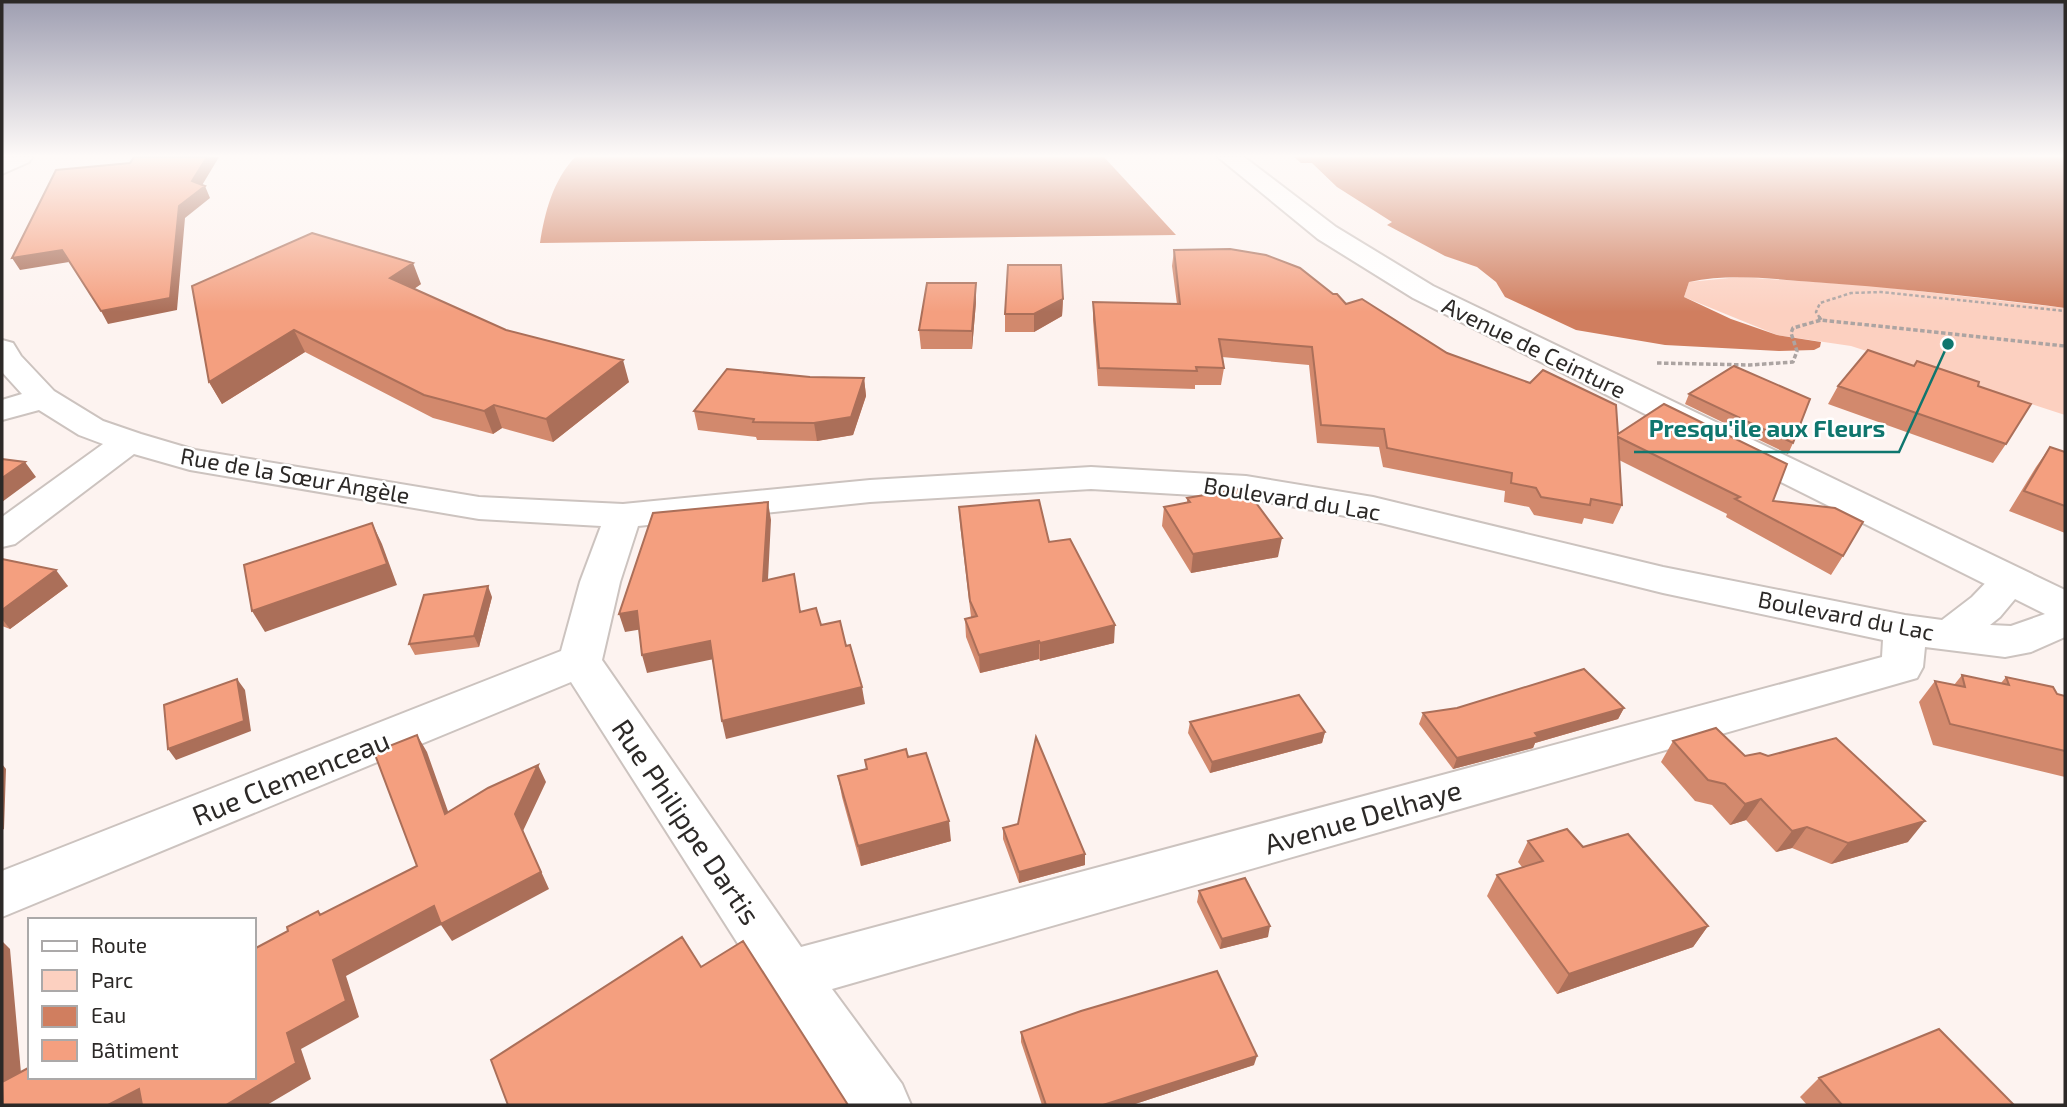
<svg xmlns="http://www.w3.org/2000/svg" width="2067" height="1107" font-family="'Exo 2',sans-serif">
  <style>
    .green { fill: #fcd0c0 }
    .water { fill: #d07e5f }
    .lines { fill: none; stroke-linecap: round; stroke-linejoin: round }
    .street-casing { stroke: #ccc3bf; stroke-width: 4 }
    .secondary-casing { stroke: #ccc3bf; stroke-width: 4 }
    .path-far1 { stroke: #aca4a2; stroke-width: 2.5; stroke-dasharray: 3.5 2.5; stroke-linecap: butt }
    .path { stroke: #aca4a2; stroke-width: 3.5; stroke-dasharray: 4.5 2.5; stroke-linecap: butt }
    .street { fill: #fff; fill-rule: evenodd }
    .secondary { fill: #fff; fill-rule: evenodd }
    .wall { fill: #d2896d }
    .shaded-wall { fill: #ab6f59 }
    .building { fill: #f49f7f; stroke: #ab6f59; stroke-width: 2 }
    .labels { text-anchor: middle; stroke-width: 5; stroke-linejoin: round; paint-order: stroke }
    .street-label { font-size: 23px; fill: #2c2927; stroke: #fff }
    .near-street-label { font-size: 28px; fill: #2c2927; stroke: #fff }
    .leader { fill: none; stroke: #0f766e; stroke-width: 2.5 }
    .callout-dot { fill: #0f766e; stroke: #fff; stroke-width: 2.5 }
    .callout-label { font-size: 24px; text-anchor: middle; font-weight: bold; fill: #0f766e; stroke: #fff; stroke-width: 5; stroke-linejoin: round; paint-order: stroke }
  </style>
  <rect width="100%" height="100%" fill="#fdf3f0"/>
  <!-- green -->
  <path class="green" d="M1739,277l136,9 190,22v107l-214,-69 -74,-11 -93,-38 5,-15z"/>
  <!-- water -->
  <path class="water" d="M575,157h529l72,78 -636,8c5,-32 13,-62 35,-86z
    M1294,157h771v151c-84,-11 -168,-20 -252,-26 -41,-3 -83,-9 -124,0l-5,15 47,22 46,16 44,7 -1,5 -6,3 -35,1 -114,-6 -89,-15 -71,-33 -9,-15 -19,-15 -32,-11 -58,-31 5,-3 -55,-35 -25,-24h-11z"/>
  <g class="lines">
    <!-- street casing -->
    <g class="street-casing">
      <path id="street" d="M32,157l-3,5 -27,12v-16z
        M2,340l11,3 8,13 33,35 49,30 38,13 54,16 284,47 144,7 247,-24 221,-13 155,9 127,21 290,70 242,48 37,5 30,-23 24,-25 14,-4 14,4 6,9 -30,36 -10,8 21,1 54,-19v30l-34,15 -26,5 -80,-10 -2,20 -6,11 -1085,311 70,95 9,21h-65l-76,-111 -199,-312 -569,235v-46l559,-220 19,-69 21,-56 -122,-7 -289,-49 -56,-16 -119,90 -13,3v-30l101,-73 -24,-9 -40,-25 -37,10v-20l20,-6 -20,-22zM1091,489l155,9 127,23 290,72 220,47 -1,17 -1081,290 -199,-287 18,-78 18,-56 232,-24z"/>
    </g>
    <!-- secondary casing -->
    <g class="secondary-casing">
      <path id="secondary" d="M1218,157h26l92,70 97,59 632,304v31l-14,-4 -638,-319 -95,-59z"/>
    </g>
    <!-- path-far1 -->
    <path class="path-far1" d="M1820,318l-4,-6 4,-9 31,-10 30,-1 184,19"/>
    <!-- path -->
    <path class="path" d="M1819,317l2,3
      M1657,363l93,2 43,-3 4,-11 -6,-18 2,-5 28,-8 244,26"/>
    <!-- street -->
    <use href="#street" class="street"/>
    <!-- secondary -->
    <use href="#secondary" class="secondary"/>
  </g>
  <!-- wall -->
  <path class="wall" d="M1174,250l172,54 272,130 155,67 70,55 -12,19 -105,-58 1,-3 -108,-54 3,45 -9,19 -29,-6 -2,6 -48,-9 -5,-8 -25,-5 1,-11 -122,-24 -4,-20 -62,-4 -8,-78 -87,-8 2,11 -3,17h-26v4l-97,-3 -5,-66v-18l84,2 -5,-38z
    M421,284l-7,5 92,41 123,52 -76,60 -51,-14 -9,6 -60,-16 -128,-66 -83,52 -13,-22 -17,-96z
    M1063,299l-1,17 -28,16h-29v-18z
    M976,302l-4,47h-51l-2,-19z
    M810,377l54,1 2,18 -13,39 -36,6 -60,-1 -1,-3 -58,-7 -4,-19z
    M1838,386h140l28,58 -13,19 -165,-59z
    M1689,394l104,49 -5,11 -103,-50z
    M2050,447l15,5v81l-56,-22 27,-44z
    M1187,498l91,59 -87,16 -29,-47 2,-19 23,-4z
    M959,507l90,35 65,101 -74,18 -1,-2 -59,14 -14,-36 -1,-18 6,-2 -11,-93z
    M2,559l66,27 -58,43 -8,-3z
    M492,597l-13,50 -64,8 -6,-11z
    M1962,675l39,8 5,-6 59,19v81l-132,-32 -14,-43 16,-21 19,4z
    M1624,708l-6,11 -83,24 -2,5 -80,21 -34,-45 4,-11z
    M1190,722l135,10 -3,11 -112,30 -22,-40z
    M1673,741l72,15 163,86 -77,22 -39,-16 -16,4 -30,-32 -16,5 -18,-20 -17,-4 -34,-39z
    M908,757l43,84 -90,25 -19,-69 -4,-21z
    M1003,828l82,37 -66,18 -16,-44z
    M1528,841l55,6 125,79 -15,21 -136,47 -70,-98 10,-21 25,-8 -4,-5z
    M1199,891l69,46 -48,12 -23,-47z
    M1021,1032l233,33 -122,40h-90l-21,-63z
    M1819,1078l195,27h-207l-7,-8z"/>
  <!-- shaded-wall -->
  <path class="shaded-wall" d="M207,157h12l-21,35 7,-6 5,12 -25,20 -8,92 -69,14 -7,-13 78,-105 13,-25z
    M62,250l7,12 -49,8 -8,-12z
    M413,263l8,21 -22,15 -9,-21z
    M976,283v19l-4,47v-18z
    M1063,299l-1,17 -28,16v-18z
    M294,330l11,22 -83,52 -13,-22z
    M623,360l6,22 -76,60 -7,-23z
    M864,378l2,18 -13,39 -36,6 -3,-18z
    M494,405l8,23 -9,6 -9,-23z
    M25,462l11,15 -34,25v-24z
    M768,502l3,18 -4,79 -4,-18z
    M372,523l10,21 15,41 -132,47 -13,-21z
    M1282,538l-4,19 -87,16 2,-19z
    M56,570l12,16 -58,43 -8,-10v-9z
    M488,586l4,11 -13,50 -5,-11z
    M637,611l6,18 -18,3 -6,-18z
    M1115,625l-1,18 -74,18v-18z
    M710,641l4,18 -67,14 -5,-18z
    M1039,641v18l-59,14 -1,-18z
    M237,679l8,11 6,41 -75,29 -8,-11z
    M862,687l3,17 -139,35 -4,-18z
    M1624,708l-6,11 -83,24 -2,5 -80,21 4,-11 78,-25z
    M1325,732l-3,11 -112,30 2,-11z
    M417,735l10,17 28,79 -10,-17z
    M2,764l4,5 -2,60 -2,1z
    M538,765l8,17 -23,49 26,58 -97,52 -11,-16 -95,51 13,41 -58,32 10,30 -44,26h-41l61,-72 46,-73 182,-146z
    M1761,799l-15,21 -16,5 15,-21z
    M949,821l2,20 -90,25 -3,-20z
    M1925,821l-17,21 -77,22 17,-21z
    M1807,827l-15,21 -16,4 16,-21z
    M1085,854v11l-66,18v-11z
    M1270,926l-2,11 -48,12 2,-10z
    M1708,926l-15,21 -136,47 12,-20z
    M2,941l8,8 11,124 -19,9z
    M1257,1056l-3,9 -122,40h-29z
    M139,1089l16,16h-47z"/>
  <!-- building -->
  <path class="building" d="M134,157h73l-15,24 13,5 -26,20 -9,92 -69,13 -39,-61 -50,8 44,-88 74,-7z
    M312,233l101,30 -23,15 116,52 117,30 -77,59 -52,-14 -10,6 -60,-16 -130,-65 -85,52 -17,-96z
    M1230,249l36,6 34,13 33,26h4l9,10 16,-5 85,54 83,30 13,-13 73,35 2,29 46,-30 123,60 -14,37 62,7 28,14 -20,34 -108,-57 5,-2 -122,-60 4,68 -31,-6 -1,6 -49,-8 -5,-9 -25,-5 1,-10 -125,-25 -3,-19 -63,-4 -9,-78 -93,-8 5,29 -28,-1 1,4 -98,-3 -6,-66 87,2 -6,-54z
    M1008,265h53l2,34 -29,15h-29z
    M927,283h49l-4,48 -53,-1z
    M1868,350l46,16 3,-5 62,21 -1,4 53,18 -25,40 -168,-58z
    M1734,366l76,33 -17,44 -104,-49z
    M727,369l83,8 54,1 -13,39 -37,6 -61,-1 1,-3 -60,-8z
    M2050,447l15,5v54l-41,-15z
    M2,459l23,3 -23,16z
    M1245,488l37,50 -89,16 -29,-47 26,-5 -3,-4z
    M1039,500l10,42 21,-3 45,86 -75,18 -1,-2 -60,14 -14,-36 12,-3 -7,-15 -11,-94z
    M768,502l-5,79 31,-7 6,38 16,-4 5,17 19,-4 6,25 4,-1 12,42 -140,34 -12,-80 -68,14 -5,-44 -18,3 34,-101z
    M372,523l15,41 -135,47 -8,-46z
    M2,559l54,11 -54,40z
    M488,586l-14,50 -65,8 15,-49z
    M1584,669l40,39 -89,25 3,4 -81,21 -34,-45 34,-5z
    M1962,675l47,10 -3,-8 47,10 4,7 8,2v55l-115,-27 -15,-43 30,6z
    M237,679l7,42 -76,28 -4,-44z
    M1299,695l26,37 -113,30 -22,-40z
    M1716,728l29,28 15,-3 8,3 68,-18 89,83 -77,22 -41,-16 -15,4 -31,-32 -16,5 -20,-20 -17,-4 -35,-39z
    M417,735l28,79 43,-26 50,-23 -23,49 26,58 -100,52 -7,-18 -101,54 13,41 -59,32 9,30 -70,42h-84l-3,-16 -31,16h-105l-1,-23 28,-15v10h224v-128l34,-18 -1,-4 31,-16 2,4 97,-49 -43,-114z
    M1036,737l49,117 -66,18 -16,-44 15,-4z
    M906,749l2,8 18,-4 23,68 -91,25 -20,-70 29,-7 -2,-9z
    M1567,829l16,18 45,-13 80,92 -139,48 -72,-99 46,-14 -15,-20z
    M1245,878l25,48 -48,13 -23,-48z
    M682,937l19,30 42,-26 105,164h-340l-17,-45z
    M1217,971l40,85 -154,49h-57l-25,-73 60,-21z
    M1939,1029l75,76h-172l-23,-27z"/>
  <!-- sky -->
  <linearGradient id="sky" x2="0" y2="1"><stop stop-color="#9e9eb1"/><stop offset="0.5" stop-color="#fefaf8"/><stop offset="1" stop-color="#fefaf8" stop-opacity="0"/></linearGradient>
  <rect width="2067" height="312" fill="url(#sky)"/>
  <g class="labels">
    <!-- street labels -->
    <g class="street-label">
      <text transform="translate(1534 348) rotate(26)" y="8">Avenue de Ceinture</text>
      <text transform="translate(295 476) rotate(10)" y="8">Rue de la Sœur Angèle</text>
      <text transform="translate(1292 499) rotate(9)" y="8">Boulevard du Lac</text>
      <text transform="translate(1846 616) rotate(11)" y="8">Boulevard du Lac</text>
    </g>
    <!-- near-street labels -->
    <g class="near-street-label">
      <text transform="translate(291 778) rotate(-22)" y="10">Rue Clemenceau</text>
      <text transform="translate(1363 817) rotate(-16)" y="10">Avenue Delhaye</text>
      <text transform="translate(686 822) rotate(56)" y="10">Rue Philippe Dartis</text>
    </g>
  </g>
  <!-- callouts -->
  <path class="leader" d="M1948 344L1899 452H1634"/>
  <circle class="callout-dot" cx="1948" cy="344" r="7"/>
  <g class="callout-label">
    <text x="1767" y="437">Presqu'ile aux Fleurs</text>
  </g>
  <!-- border -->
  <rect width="2067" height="1107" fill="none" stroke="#2c2927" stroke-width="7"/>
  <!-- legend -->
  <rect x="28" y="918" width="228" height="161" fill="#ffffff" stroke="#aba9a9" stroke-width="2"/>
  <rect x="42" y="941" width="35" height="10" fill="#ffffff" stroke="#aba9a9" stroke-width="2"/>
  <text x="91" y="953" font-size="21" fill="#2c2927">Route</text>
  <rect x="42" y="970" width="35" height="21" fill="#fcd0c0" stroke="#aba9a9" stroke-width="2"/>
  <text x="91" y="988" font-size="21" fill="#2c2927">Parc</text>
  <rect x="42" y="1006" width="35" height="21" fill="#d07e5f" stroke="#aba9a9" stroke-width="2"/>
  <text x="91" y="1023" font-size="21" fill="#2c2927">Eau</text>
  <rect x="42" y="1040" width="35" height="21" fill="#f49f7f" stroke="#aba9a9" stroke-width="2"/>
  <text x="91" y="1058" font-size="21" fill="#2c2927">Bâtiment</text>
</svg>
